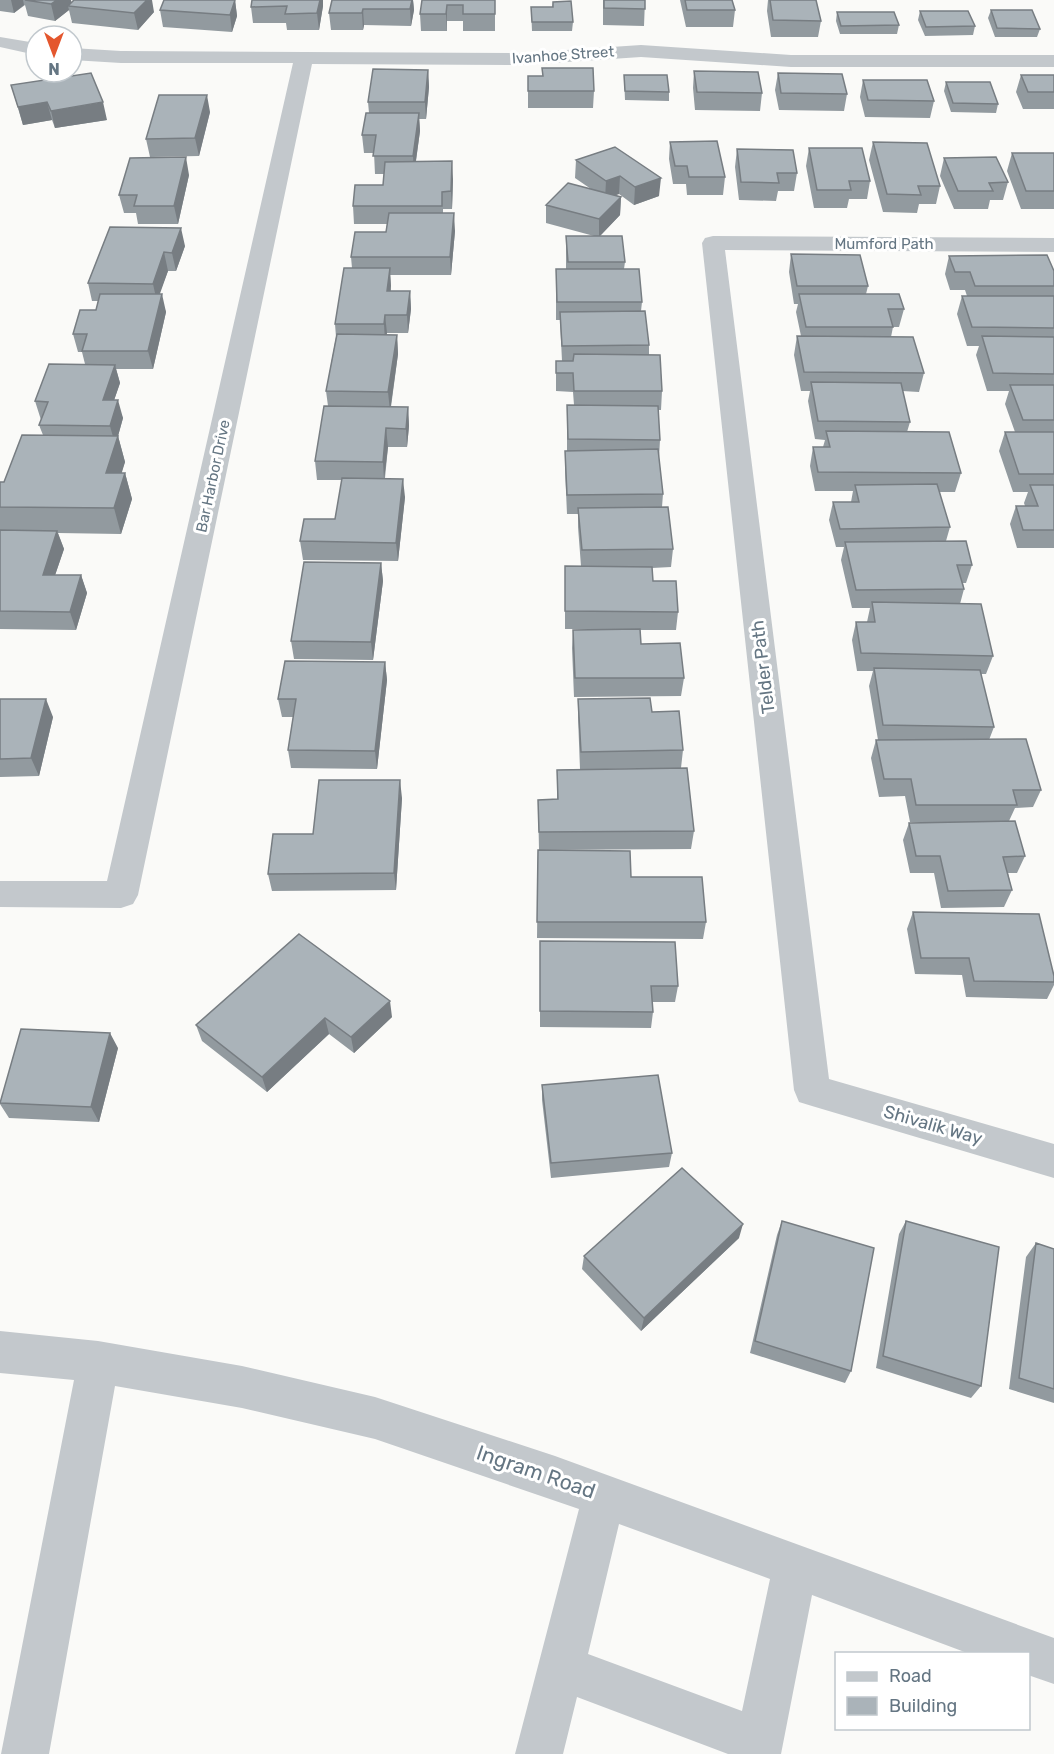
<svg xmlns="http://www.w3.org/2000/svg" width="1054" height="1754" font-family="Rubik,sans-serif">
  <style>
    .lines { fill: none; stroke-linecap: round; stroke-linejoin: round }
    .minor { fill: #c3c8cc; fill-rule: evenodd }
    .wall { fill: #929a9f }
    .shaded-wall { fill: #777d82 }
    .building { fill: #aab3b9; stroke: #777d82; stroke-width: 1.5 }
    .labels { text-anchor: middle; stroke-width: 6; stroke-linejoin: round; paint-order: stroke }
    .far-street-label { font-size: 15px; fill: #657683; stroke: #fff }
    .street-label { font-size: 18px; fill: #657683; stroke: #fff }
    .near-street-label { font-size: 21px; fill: #657683; stroke: #fff }
  </style>
  <rect width="100%" height="100%" fill="#fafaf8"/>
  <g class="lines">
    <!-- minor -->
    <path class="minor" d="M0,37l36,6v12l-36,-8z
      M641,45l150,10h263v12h-263l-150,-10 -119,8 -210,-1 -174,831 -5,9 -12,4 -121,-1v-26h107l186,-818h-172l-49,-3v-12l49,3 401,2z
      M713,236l341,2v14l-329,-2 104,829 225,65v34l-242,-72 -13,-4 -5,-12 -92,-847 3,-5z
      M0,1331l98,10 144,25 133,31 180,59 499,182v46l-26,-9v-21h-58l-158,-59 -31,159h-53l-151,-57 -14,57h-48l64,-245 -204,-70 -133,-31 -127,-22 -66,368h-48l73,-374 -74,-7zM619,1524l151,55 -28,132 -154,-57z"/>
  </g>
  <!-- wall -->
  <path class="wall" d="M0,0h71v3l83,9 -16,18 -66,-7 -3,-13 -14,11 -27,-5 -3,-11 -11,8 -14,-2z
    M235,0l2,16 -5,16 -69,-5 -3,-17z
    M332,0h81l1,10 -3,16 -47,-1 -1,5h-32l-2,-17z
    M422,0h73v31h-32v-10h-16v10h-26l-1,-17z
    M603,0h42l-1,26 -41,-1z
    M680,0h52l3,10 -2,17h-47z
    M768,0h48l5,21 -3,16h-47l-4,-26z
    M553,2l20,20 -1,9h-40l-1,-24h21z
    M323,6l-4,24h-32l-1,-7h-33l-2,-16z
    M991,10l49,19 -3,8h-42l-7,-19z
    M920,11l55,15 -2,9 -48,1 -7,-16z
    M837,12l62,13 -2,9h-57l-4,-13z
    M428,70l1,17 -3,32h-7l1,12 -4,30 37,18 -1,30h-9v4l12,18 -4,44h-61l1,16h19l1,18 -3,24h-21l-1,2h11l1,19 -7,53h17l1,19 -2,21h-19l-3,31 20,19 -7,64 -95,-1 -3,-19 35,-22 7,-39h-25l-2,-19 13,-55 -2,-15 10,-54 -1,-13 17,-56 -1,-11 35,-25 1,-8h-33l-1,-18 30,-21 1,-11h-9l-1,-21h-10l-2,-18 7,-22 -1,-11z
    M694,71l68,22 -2,18 -65,-1 -2,-22z
    M778,73l69,21 -3,17 -65,-1 -4,-20z
    M624,75l45,17v9l-44,-1z
    M1021,75h33v34h-31l-7,-17z
    M528,76l66,15 -1,17h-65z
    M863,80l71,21 -4,17 -65,-1 -5,-20z
    M946,82l52,22 -2,9 -45,-1 -7,-21z
    M11,85l96,35 -52,8 -3,-8 -29,5z
    M210,112l-11,44 -49,1 -4,-18z
    M670,142l55,35 -2,18h-36l-1,-11h-13l-4,-25z
    M873,142l67,44 -4,18h-17l-2,9 -34,-1 -14,-52z
    M615,147l44,49 -25,9 -15,-11 -4,1 6,2 -1,18 -20,21 25,26 -1,7 18,33 -1,9 8,34v10l13,36 -1,19h-3l2,30 -1,18 4,36 -1,13 11,42 -2,18 -19,1 1,13 25,31 -2,18h-36l1,14 43,34 -3,18 -107,1 -2,-49 1,-18 43,-1h-51v-63h16l-3,-39v-13h-11l-2,-45v-18h2v-46h7l-1,-13 -17,-1v-30h6l-2,-41h-4v-51h10v-33h28l-48,-13v-18l45,-16 -16,-11 1,-18z
    M809,148l61,33 -3,18h-18l-2,9h-33l-8,-42z
    M737,149l60,24 -3,18h-16l-2,10 -37,-1 -4,-33z
    M1012,153h42v56h-33l-14,-38z
    M944,158l64,24 -5,18h-13l-2,9h-34l-14,-33z
    M189,175l-11,49h-40l-2,-11h-12l-5,-18z
    M110,227l75,19 -9,25h-8l-9,23 7,18 -13,57h-37l4,14 -6,17 9,18 -5,18 7,26 -4,11h4l7,26 -11,35 -63,-1 6,16 -9,26h26l6,18 -11,37 -76,-1v-147h4l39,-47 -4,-10 2,-5 -6,-19 50,-37 -3,-12h-4l-5,-18 23,-24 2,-9h-6l-4,-18z
    M791,254l77,32 -2,8 38,15 -5,18h-6l-2,10 33,36 -5,19 -17,-1 8,31 -3,10 54,41 -6,19h-16l11,35 -4,14 26,24 -6,18h-3l1,6 -4,15 33,52 -7,18h-5l13,53 -5,13 52,50 -8,17 -18,1 -6,13 16,35 -8,17h-9l4,17 -8,17 -63,1 -7,-35h-24l-7,-33 6,-17 42,-1h-41l-5,-26 -26,1 -8,-39 5,-18h2l-9,-54 4,-15h-16l-5,-31 4,-18h11l3,-14h-18l-11,-48 3,-13h-8l-7,-27 4,-18h18l2,-11h-38l-5,-25 3,-19h10l2,-7 -10,-1 -7,-38 2,-10h-9l-7,-36 3,-19h4l-5,-24 2,-8h-4l-5,-32z
    M949,256l105,15v277h-37l-7,-24 6,-18h9l-1,-3 4,-11h-15l-14,-41 6,-19h10l-10,-28 4,-13h-22l-11,-36 3,-9h-12l-10,-32 5,-18h5l-2,-6h-15l-5,-16z
    M381,563l2,18 -10,79 -79,-1 -3,-18z
    M385,662l2,18 -10,89 -86,-1 -3,-18 5,-33h-11l-4,-18z
    M0,699l53,18 -14,59 -39,1z
    M578,699l74,13 31,38 -2,18 -76,1 89,62 -3,18 -152,1 -1,-50 19,-1v-29l23,-1 -2,-52z
    M402,798l-6,92 -124,1 -4,-17 45,-40z
    M538,850l93,27 75,45 -3,17 -166,-1z
    M913,912l141,64v9l-7,14 -81,-2 -4,-22 -47,-1 -8,-45z
    M299,934l93,83 -38,36 -25,-19 -62,58 -65,-51 -6,-16z
    M540,941l138,45 -3,16h-23l1,10 -2,16 -111,-1z
    M118,1048l-19,74 -90,-4 -9,-14v-3z
    M542,1085l130,68 -3,14 -118,11 -9,-78z
    M782,1221l69,150 -6,12 -95,-30 27,-118z
    M906,1221l75,165 -10,12 -95,-30 23,-134z
    M739,1238l-98,93 -59,-62 2,-13z
    M1036,1243l18,6v154l-45,-14 17,-132z"/>
  <!-- shaded-wall -->
  <path class="shaded-wall" d="M11,0h12l1,5 -10,8z
    M57,0h14l1,6h-4l1,4 -14,11 -4,-17z
    M147,0h5l2,12 -16,18 -4,-17z
    M235,0l2,16 -5,16 -2,-17z
    M320,0h3v6l-4,24 -2,-17z
    M412,0h1l1,10 -3,16 -1,-17z
    M447,5v26l-1,-17z
    M363,9l1,16 -1,5 -1,-17z
    M428,70l1,17 -3,32 -1,-17z
    M207,95l3,17 -11,44 -4,-18z
    M47,102l5,18 -29,5 -5,-18z
    M103,102l4,18 -52,8 -4,-17z
    M419,113l1,18 -6,43 -1,-18z
    M186,157l3,18 -11,49 -4,-18z
    M452,161l1,18 -1,30 -1,-18z
    M620,176l-1,18 -14,5 1,-18z
    M661,178l-2,18 -25,9 1,-18z
    M621,197l-1,18 -21,22v-18z
    M454,213l1,18 -4,44 -1,-18z
    M181,228l4,18 -9,25 -4,-18z
    M164,252l4,19 -11,31 -4,-18z
    M390,268l1,18 -3,23 -1,-18z
    M410,291l1,18 -3,24 -1,-18z
    M162,294l4,18 -13,57 -5,-18z
    M385,315l2,18 -2,9 -1,-18z
    M397,335l1,19 -8,57 -2,-19z
    M115,365l5,18 -12,35 -5,-18z
    M118,400l5,18 -5,18 7,26 -11,37 -8,-26 9,-29 -5,-18z
    M408,407l1,19 -2,21 -1,-18z
    M386,428l2,19 -4,33 -1,-18z
    M125,473l7,26 -11,35 -7,-26z
    M403,479l2,18 -7,64 -2,-18z
    M57,531l7,18 -15,44 -6,-18z
    M381,563l2,18 -10,79 -2,-18z
    M81,575l6,18 -11,37 -6,-18z
    M385,662l2,18 -10,89 -2,-18z
    M46,699l7,18 -14,59 -8,-18z
    M400,780l2,18 -6,92 -2,-17z
    M390,1001l2,16 -38,36 -3,-16z
    M325,1018l4,16 -62,58 -5,-15z
    M110,1033l8,15 -19,74 -8,-15z
    M743,1224l-4,14 -98,93 3,-13z"/>
  <!-- building -->
  <path class="building" d="M25,0h32l-6,4z
    M74,0h73l-13,13 -66,-7z
    M164,0h71l-5,15 -70,-5z
    M252,0h68l-3,13 -32,1 2,-8 -36,1z
    M332,0h80l-2,9h-47l-1,4h-33z
    M422,0h73v14h-32v-9h-16l-1,9h-26z
    M604,0h41v9l-41,-1z
    M685,0h47l3,10h-48z
    M770,0h46l5,21 -48,-1z
    M571,1l2,21h-41l-1,-15h22v-5z
    M991,10h41l8,19 -43,-1z
    M920,11h48l7,15 -49,1z
    M837,12h57l5,13 -58,1z
    M542,68h51l1,23h-66v-15h15z
    M373,69l55,1 -3,32h-57z
    M694,71l64,1 4,21 -65,-1z
    M91,73l12,29 -52,9 -4,-9 -29,5 -7,-22z
    M778,73l64,1 5,20 -66,-1z
    M624,75h43l2,17 -44,-1z
    M1021,75h33v17h-26z
    M863,80h64l7,21 -66,-1z
    M946,82h44l8,22 -45,-1z
    M159,95h48l-12,43 -49,1z
    M366,113h53l-6,43h-40l3,-21h-14z
    M717,141l8,36h-36l-2,-11h-12l-5,-24z
    M873,142l54,1 13,43h-22l3,9 -34,-1z
    M615,147l46,31 -26,9 -15,-11 -14,5 -30,-21z
    M809,148h53l8,33h-21l2,9h-34z
    M737,149l56,1 4,23h-20l2,10 -38,-1z
    M1012,153h42v38h-28z
    M186,157l-12,49h-40l3,-11h-18l11,-37z
    M996,157l12,25 -19,1 4,8h-35l-14,-33z
    M452,161l-1,30 -9,1v14h-89l2,-21h28l2,-23z
    M568,183l53,14 -22,22 -53,-14z
    M389,213h65l-4,44h-99l4,-25h31z
    M110,227l71,1 -9,25 -8,-1 -11,32 -65,-1z
    M566,236h56l3,26h-57z
    M791,254l69,1 8,31h-71z
    M1047,255l7,16v15h-79l-5,-14h-15l-6,-16z
    M344,268h46l-3,23h23l-3,24h-22l-1,9h-49z
    M556,269h83l3,33h-85z
    M100,294h62l-14,57h-66l5,-17h-14l7,-24h16z
    M799,294h100l5,15h-16l5,18h-87z
    M962,296h92v32l-82,-1z
    M645,311l4,34 -87,1 -2,-34z
    M337,334l60,1 -9,57 -62,-1z
    M797,336l116,1 11,36 -120,-1z
    M982,336l72,1v37l-61,-1z
    M574,354l86,1 2,36h-88l-1,-18h-17v-12h17z
    M49,364l66,1 -12,35h15l-8,26 -71,-1 9,-23 -13,-1z
    M811,382l90,1 9,39 -92,-1z
    M1010,385h44v35h-31z
    M567,405l91,1 2,34 -92,-1z
    M324,406l84,1 -2,22 -20,-1 -3,34 -68,-1z
    M826,431l123,1 12,41 -143,-1 -5,-25h17z
    M1005,432h49v42h-35z
    M22,435l96,1 -12,37h19l-11,35 -114,-1v-25h4z
    M658,449l5,45 -96,1 -2,-44z
    M342,478l61,1 -7,64 -96,-2 4,-22h31z
    M937,484l13,43 -110,2 -7,-27h26l-4,-17z
    M1030,485h24v45h-31l-7,-24h22z
    M668,507l5,42 -91,1 -4,-42z
    M0,530l57,1 -14,44h38l-11,37 -70,-1z
    M966,541l6,24h-15l7,24 -108,1 -11,-48z
    M304,562l77,1 -10,79 -80,-1z
    M565,566l87,1 1,14h23l2,31 -113,-1z
    M872,602l109,2 12,52 -132,-3 -5,-31h19z
    M640,629l1,15 39,-1 4,35h-109l-2,-48z
    M285,661l100,1 -10,89 -87,-1 8,-51h-18z
    M874,668l106,2 14,57 -111,-2z
    M650,698l2,14 27,-1 4,39 -102,2 -3,-53z
    M0,699h46l-15,59 -31,1z
    M1026,739l15,51h-28l4,15h-101l-5,-26h-27l-8,-39z
    M687,768l7,63 -155,1 -1,-32 20,-1 -1,-29z
    M319,780h81l-6,93 -126,1 5,-40h40z
    M1015,821l10,35 -22,1 9,33 -64,1 -8,-35h-24l-7,-33z
    M538,850l92,1 1,26h71l4,45h-169z
    M913,912l126,2 15,62v6l-80,-1 -5,-23h-48z
    M299,934l91,67 -39,36 -26,-19 -63,59 -66,-52z
    M540,941l135,1 3,44h-27l2,26 -113,-1z
    M21,1029l89,4 -19,74 -91,-4z
    M658,1075l14,78 -121,10 -9,-78z
    M682,1168l61,56 -99,94 -60,-62z
    M782,1221l92,27 -23,123 -96,-30z
    M906,1221l93,26 -18,139 -98,-30z
    M1036,1243l18,6v140l-35,-11z"/>
  <g class="labels">
    <!-- far-street labels -->
    <g class="far-street-label">
      <text transform="translate(563 55) rotate(-4)" y="5">Ivanhoe Street</text>
      <text x="884" y="249">Mumford Path</text>
      <text transform="translate(213 476) rotate(-78)" y="5">Bar Harbor Drive</text>
    </g>
    <!-- street labels -->
    <g class="street-label">
      <text transform="translate(763 667) rotate(-97)" y="6">Telder Path</text>
      <text transform="translate(933 1125) rotate(16)" y="6">Shivalik Way</text>
    </g>
    <!-- near-street labels -->
    <g class="near-street-label">
      <text transform="translate(536 1472) rotate(19)" y="7">Ingram Road</text>
    </g>
  </g>
  <!-- legend -->
  <rect x="835" y="1652" width="195" height="78" fill="#ffffff" stroke="#c1c8cd" stroke-width="1.5"/>
  <rect x="847" y="1672" width="30" height="9" fill="#c3c8cc" stroke="#c1c8cd" stroke-width="1.5"/>
  <text x="889" y="1682" font-size="18" fill="#657683">Road</text>
  <rect x="847" y="1697" width="30" height="18" fill="#aab3b9" stroke="#c1c8cd" stroke-width="1.5"/>
  <text x="889" y="1712" font-size="18" fill="#657683">Building</text>
  <!-- north arrow -->
  <g transform="translate(54 54) rotate(180)"><circle r="28" fill="#ffffff" stroke="#c1c8cd" stroke-width="1.5"/>
  <path d="M0-4.5L10 22L0 15L-10 22Z" fill="#e4572e"/>
  <text y="-9" font-size="16" font-weight="bold" text-anchor="middle" fill="#657683">N</text>
  </g>
</svg>
